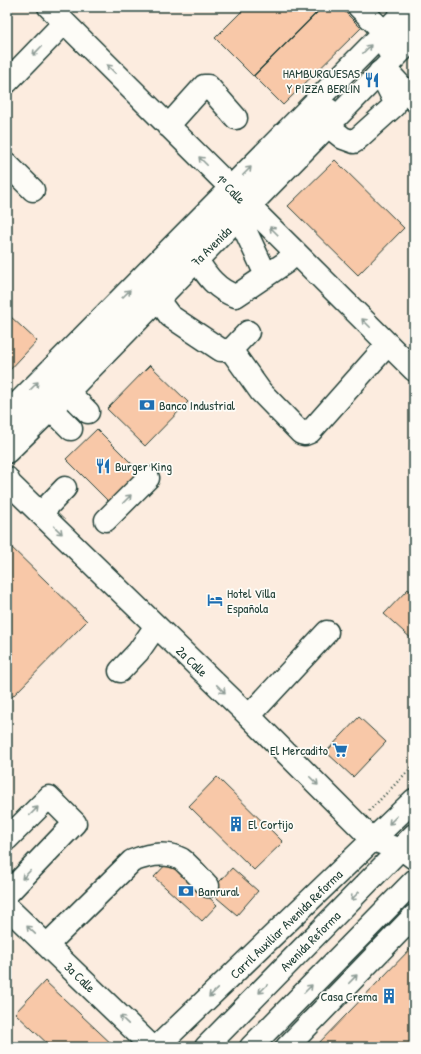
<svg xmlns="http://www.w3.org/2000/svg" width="421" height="1054" font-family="'Patrick Hand',sans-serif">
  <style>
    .building { fill: #f8c8a8; stroke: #1f3d34 }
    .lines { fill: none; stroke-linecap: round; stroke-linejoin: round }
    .minor-casing { stroke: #1f3d34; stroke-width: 25 }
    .major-casing { stroke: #1f3d34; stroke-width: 25 }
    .path { stroke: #1f3d34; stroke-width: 2.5; stroke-dasharray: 1 3; stroke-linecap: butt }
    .minor { stroke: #fdfcf7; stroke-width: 22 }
    .major { stroke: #fdfcf7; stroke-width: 22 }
    .oneway { stroke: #8e9c96 }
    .labels { text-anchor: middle; stroke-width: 3.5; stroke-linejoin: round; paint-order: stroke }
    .poi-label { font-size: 13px; fill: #1f3d34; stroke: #fdfcf7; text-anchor: start }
    .street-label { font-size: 13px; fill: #1f3d34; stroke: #fdfcf7 }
  </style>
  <rect width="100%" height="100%" fill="#fcecdf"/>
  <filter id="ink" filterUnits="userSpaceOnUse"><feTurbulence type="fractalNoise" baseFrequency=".025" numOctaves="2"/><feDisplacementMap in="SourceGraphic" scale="8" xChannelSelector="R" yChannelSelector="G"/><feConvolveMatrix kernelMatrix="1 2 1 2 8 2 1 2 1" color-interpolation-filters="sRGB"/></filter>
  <g filter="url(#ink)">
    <!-- building -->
    <path class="building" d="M246,7h76l-69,69 -38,-38z
      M323,7h17l21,21 -78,77 -29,-29z
      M335,160l69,68 -46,47 -70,-69z
      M10,316l27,25 -30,32v-54z
      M150,365l38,37 -43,44 -38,-37z
      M97,429l43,43 -31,30 -43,-43z
      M7,543l80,78 -80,81z
      M408,589l6,5v47l-30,-27z
      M359,717l27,25 -33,35 -27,-25z
      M217,777l66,65 -29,28 -65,-64z
      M170,860l47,45 -15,16 -48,-44z
      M232,868l26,23 -21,24 -27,-23z
      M414,945v102h-99z
      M45,981l70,66h-64l-36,-34z"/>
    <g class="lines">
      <!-- minor casing -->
      <g class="minor-casing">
        <path id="minor" d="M49,7l365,363
          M359,7l25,25
          M388,50l26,-27
          M388,72l26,28
          M7,82l57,-59
          M168,126l36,-40h4l28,32
          M328,126l15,12 11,4 40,-36 -1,-8 -13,-26
          M7,164l26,26
          M239,217l27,58
          M197,260c10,16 20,30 39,36l49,-33 11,-10
          M158,300l12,16 51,34h10l17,-18
          M231,350l30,42 40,41 4,1 5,-2 78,-88
          M68,392l20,20
          M51,409l20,20
          M7,434l322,-324
          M41,513l24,-25
          M106,520l42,-42
          M120,671l18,-19 18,-26
          M249,716l78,-84
          M7,839l42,-42 26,26 -68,71
          M7,907l145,140
          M47,945l85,-84c15,-6 34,-10 49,-2 7,5 20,20 27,27
          M157,1047l257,-247
          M287,1047l127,-131"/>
      </g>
      <!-- major casing -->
      <g class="major-casing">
        <path id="major" d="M7,414l402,-407
          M7,452l44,-43 363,-371
          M7,478l3,6 239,232 124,124 33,12 8,6
          M206,1047l208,-212
          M251,1047l163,-166"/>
      </g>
      <!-- path -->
      <path class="path" d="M369,811l45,-46"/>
      <!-- minor -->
      <use href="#minor" class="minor"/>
      <!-- major -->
      <use href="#major" class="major"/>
    </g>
    <!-- one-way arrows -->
    <defs><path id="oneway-shaft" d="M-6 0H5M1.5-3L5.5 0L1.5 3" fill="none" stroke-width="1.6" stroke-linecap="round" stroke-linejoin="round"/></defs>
    <g class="oneway">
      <use href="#oneway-shaft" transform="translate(367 49) rotate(-45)"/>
      <use href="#oneway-shaft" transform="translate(37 51) rotate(134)"/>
      <use href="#oneway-shaft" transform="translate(111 69) rotate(-135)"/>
      <use href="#oneway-shaft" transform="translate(203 161) rotate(-135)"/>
      <use href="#oneway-shaft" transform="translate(247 171) rotate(-45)"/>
      <use href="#oneway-shaft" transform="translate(274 231) rotate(-135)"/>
      <use href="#oneway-shaft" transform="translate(126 294) rotate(-45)"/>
      <use href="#oneway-shaft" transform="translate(366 323) rotate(-135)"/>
      <use href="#oneway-shaft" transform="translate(34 386) rotate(-45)"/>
      <use href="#oneway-shaft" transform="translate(127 499) rotate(-45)"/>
      <use href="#oneway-shaft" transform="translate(58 530) rotate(44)"/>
      <use href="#oneway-shaft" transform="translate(221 689) rotate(44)"/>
      <use href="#oneway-shaft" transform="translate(314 781) rotate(45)"/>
      <use href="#oneway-shaft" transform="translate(34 811) rotate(-46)"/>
      <use href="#oneway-shaft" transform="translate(393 820) rotate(135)"/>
      <use href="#oneway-shaft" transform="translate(26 875) rotate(134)"/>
      <use href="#oneway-shaft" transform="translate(355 896) rotate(135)"/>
      <use href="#oneway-shaft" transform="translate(31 930) rotate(-136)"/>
      <use href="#oneway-shaft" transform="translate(353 979) rotate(-46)"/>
      <use href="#oneway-shaft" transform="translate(263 989) rotate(135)"/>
      <use href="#oneway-shaft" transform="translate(308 989) rotate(-45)"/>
      <use href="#oneway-shaft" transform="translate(213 993) rotate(136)"/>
      <use href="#oneway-shaft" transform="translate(124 1020) rotate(-136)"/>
    </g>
  </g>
  <!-- icons -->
  <defs>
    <g id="restaurant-bare" transform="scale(1.2)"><path d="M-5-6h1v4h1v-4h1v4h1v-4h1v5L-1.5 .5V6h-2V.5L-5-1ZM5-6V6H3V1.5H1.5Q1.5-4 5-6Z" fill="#1f6fb2" stroke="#fdfcf7" stroke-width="2.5" paint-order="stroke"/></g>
    <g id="bank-bare" transform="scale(1.2)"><path d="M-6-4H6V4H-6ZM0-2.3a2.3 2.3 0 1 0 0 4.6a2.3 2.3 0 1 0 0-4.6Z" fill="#1f6fb2" stroke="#fdfcf7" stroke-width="2.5" paint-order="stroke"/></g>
    <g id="hotel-bare" transform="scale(1.2)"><path d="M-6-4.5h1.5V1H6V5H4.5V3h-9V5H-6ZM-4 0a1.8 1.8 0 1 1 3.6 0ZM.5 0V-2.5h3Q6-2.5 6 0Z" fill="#1f6fb2" stroke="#fdfcf7" stroke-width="2.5" paint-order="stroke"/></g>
    <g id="supermarket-bare" transform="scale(1.2)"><path d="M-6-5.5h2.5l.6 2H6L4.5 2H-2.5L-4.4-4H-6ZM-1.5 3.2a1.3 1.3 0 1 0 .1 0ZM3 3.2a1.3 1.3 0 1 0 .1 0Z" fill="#1f6fb2" stroke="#fdfcf7" stroke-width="2.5" paint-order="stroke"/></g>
    <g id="building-bare" transform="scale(1.2)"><path d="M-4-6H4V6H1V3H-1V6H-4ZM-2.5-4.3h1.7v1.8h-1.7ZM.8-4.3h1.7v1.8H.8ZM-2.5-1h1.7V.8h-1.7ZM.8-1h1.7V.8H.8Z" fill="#1f6fb2" stroke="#fdfcf7" stroke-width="2.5" paint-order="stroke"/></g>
  </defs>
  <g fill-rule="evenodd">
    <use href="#restaurant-bare" x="372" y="80"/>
    <use href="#bank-bare" x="147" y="405"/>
    <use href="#restaurant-bare" x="103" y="466"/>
    <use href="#hotel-bare" x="215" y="600"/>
    <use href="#supermarket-bare" x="340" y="750"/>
    <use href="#building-bare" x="236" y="824"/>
    <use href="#bank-bare" x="186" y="891"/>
    <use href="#building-bare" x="389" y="996"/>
  </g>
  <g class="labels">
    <!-- poi labels -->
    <g class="poi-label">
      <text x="360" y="78" text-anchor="end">HAMBURGUESAS<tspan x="360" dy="15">Y PIZZA BERLIN</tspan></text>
      <text x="159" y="410">Banco Industrial</text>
      <text x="115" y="471">Burger King</text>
      <text x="227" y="598">Hotel Villa<tspan x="227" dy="15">Española</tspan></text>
      <text x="328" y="755" text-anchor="end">El Mercadito</text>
      <text x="248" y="829">El Cortijo</text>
      <text x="198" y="896">Banrural</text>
      <text x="377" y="1001" text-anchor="end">Casa Crema</text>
    </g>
    <!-- street labels -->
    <g class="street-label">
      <text transform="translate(231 189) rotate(45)" y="5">1ª Calle</text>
      <text transform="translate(211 246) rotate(-45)" y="5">7a Avenida</text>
      <text transform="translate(192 661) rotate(44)" y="5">2a Calle</text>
      <text transform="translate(286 924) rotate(-44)" y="5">Carril Auxiliar Avenida Reforma</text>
      <text transform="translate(310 941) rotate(-45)" y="5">Avenida Reforma</text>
      <text transform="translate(80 977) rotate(44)" y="5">3a Calle</text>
    </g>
  </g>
  <!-- margin -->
  <rect width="421" height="1054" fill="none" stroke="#fdfcf7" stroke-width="24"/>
  <rect x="12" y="12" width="397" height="1030" fill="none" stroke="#1f3d34" stroke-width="1.5" filter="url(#ink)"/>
</svg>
